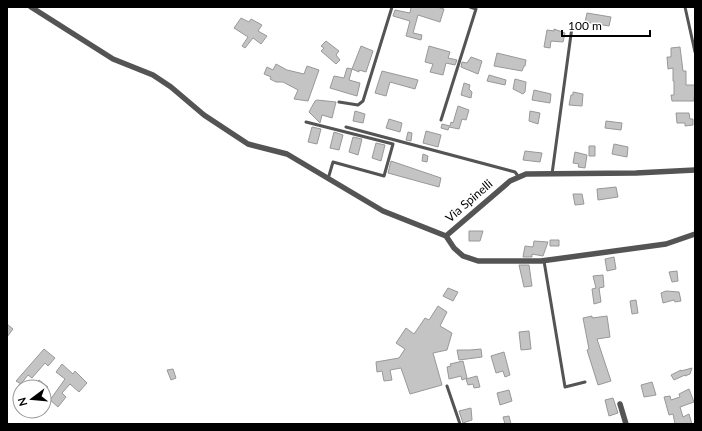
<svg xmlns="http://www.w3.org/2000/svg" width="702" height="431" font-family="Lato,sans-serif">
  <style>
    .building { fill: #c4c4c4; stroke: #989898 }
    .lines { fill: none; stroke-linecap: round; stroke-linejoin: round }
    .lane { stroke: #545454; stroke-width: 3 }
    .street { stroke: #545454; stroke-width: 5.5 }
    .labels { text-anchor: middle; stroke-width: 3.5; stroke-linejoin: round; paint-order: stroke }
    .street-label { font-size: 12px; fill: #000; stroke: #fff }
  </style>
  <rect width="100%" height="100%" fill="#fff"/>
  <!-- building -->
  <path class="building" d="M411,7h26l7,2 -4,13 -22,-7 -5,18 9,2 -1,5 -15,-4 4,-15 -17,-5 2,-6 15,3z
    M587,13l24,4 -2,9 -24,-4z
    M241,18l8,4 2,-3 11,6 -4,6 9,5 -6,8 -8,-6 -8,10 -3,-2 6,-9 -14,-9z
    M554,29l11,4 -2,9 -12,-1 -1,7 -6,-1 3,-17 7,1z
    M326,41l13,10 -3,4 4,5 -4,4 -15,-13 3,-3 -3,-2z
    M361,46l12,5 -7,21 -7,-2v2l-7,-3z
    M429,46l21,6 -2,6 9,2 -2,5 -9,-2 -3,12 -13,-3 3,-8 -8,-2z
    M680,47l3,24h3v14h9l-1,16h-22l-1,-6h3v-14h-1v-13l-5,1 -1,-12h4v-9z
    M497,53l29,7 -1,6h-1l-2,5 -28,-5z
    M471,57l11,4 -4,13 -17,-7 1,-5 5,1z
    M276,64l11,6 17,4 3,-8 12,4 -11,31 -14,-2 4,-9 -15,-8h-7l-6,-3 1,-2 -7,-3 3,-7 6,3z
    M347,68l5,1 -3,11 11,3 -3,13 -27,-8 4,-12 10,2z
    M382,71l36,9 -3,9 -25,-7 -4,14 -11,-3z
    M489,75l17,5 -1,5 -18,-4z
    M515,79l11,3 -1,10 -2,2 -10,-5z
    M464,83l6,2 -1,4 3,3 -1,6 -10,-3z
    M534,90l17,4 -1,9 -18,-3z
    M573,92l10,2 -1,12 -13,-1 2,-10h2z
    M317,100l19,2 -4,16 -10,-3 -2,8 -11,-11 6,-11z
    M458,106l11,4 -3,10 -4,-1 -3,10 -10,-2 -1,3 -7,-2 1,-4 8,2 1,-4 2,1z
    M355,111l10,3 -2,9 -10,-2z
    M530,111l10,2 -2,11 -9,-3z
    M676,113h13l1,6h3v6l-8,1v-3h-8z
    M389,119l13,4 -2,9 -14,-4z
    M606,121l16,2 -1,7 -16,-2z
    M312,127l9,2 -4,15 -9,-2z
    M426,131l15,4 -3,12 -15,-4z
    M334,132l9,3 -4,15 -9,-2z
    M408,132l4,1 -1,8 -5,-1z
    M353,137l9,2 -4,16 -9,-3z
    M376,143l9,2 -4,16 -9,-3z
    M614,144l14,3 -1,10 -15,-3z
    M589,146h6v10h-6z
    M525,151l17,2 -2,9 -17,-2z
    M575,152l12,3 -2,13 -7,-1 1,-3 -6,-1z
    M423,154l5,2 -1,6 -5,-1z
    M391,161l50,17 -2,9 -51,-14z
    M616,187l2,10 -20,3 -1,-11z
    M573,194h9l2,10 -9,1z
    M469,231h14l-3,10h-11z
    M550,240h9v6h-9z
    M534,241l14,1 -5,14 -11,-2v3h-9l2,-11 8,1z
    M614,257l2,12 -9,2 -2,-12z
    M519,265h10l3,21 -8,1z
    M677,271l1,10 -6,1 -3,-10z
    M603,275l1,12 -5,1 2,14 -7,2 -2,-15 4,-1 -3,-12z
    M448,288l10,4 -5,9 -10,-5z
    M666,291l13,1 2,9 -6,1 -1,-2 -11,3 -2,-10z
    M636,300l2,13 -6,1 -2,-13z
    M438,306l9,6 -7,14 12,7 -5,17 -14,3 9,32 -32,9 -9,-26 -11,2 2,10 -8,1 -2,-10 -5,1 -1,-10 23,-4 6,-9 -9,-6 10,-15 8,6 11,-16 4,2z
    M592,316v2l15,-2 3,21 -13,2 14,42 -13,4 -11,-35 2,-1 -6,-31z
    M7,324l6,5 -6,8z
    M529,331l2,18 -10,1 -2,-18z
    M44,349l11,9 -7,8 -3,-3 -13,15 -4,-3 -7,9 -5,-3z
    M470,350l11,-1 1,8 -23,3 -2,-10z
    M504,352l6,23 -5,2 -2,-6 -7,2 -5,-17z
    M463,361l4,17 -5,2 -1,-4 -12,3 -2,-12 4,-1 -1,-2z
    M62,364l11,10 2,-3 12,12 -8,9 -9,-8 -8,9 4,4 -8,10 -8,-7 15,-21 -9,-7z
    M692,368l-2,6 -5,2v-1l-11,5 -3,-5 10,-5v1z
    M173,369l3,9 -5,2 -4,-10z
    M477,376l3,11 -6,1 -1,-4 -5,1 -2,-6z
    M39,380l9,7h-15z
    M652,382l4,13 -12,2 -3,-12z
    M689,389l5,13 -14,5 3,10 6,-3 3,10h-17l-2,-10 -4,1 -5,-18 6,-1 1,4 9,-3 -1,-3z
    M509,390l3,11 -12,4 -3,-12z
    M613,398l5,15 -9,3 -4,-16z
    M471,408l1,12 -9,3 -4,-12z
    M509,416l2,8h-6l-2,-7z"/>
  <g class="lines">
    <!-- lane -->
    <path class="lane" d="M685,7l10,45
      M339,102l19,3 5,-4 29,-94
      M441,120l35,-111 -6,-2
      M306,122l87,22 -9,32 -51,-14 -5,17
      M346,127l169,45 3,4
      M552,174l20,-147
      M544,261l21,126 20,-5
      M447,386l13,38"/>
    <!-- street -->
    <path class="street" d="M31,7l82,52 40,16 18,12 33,28 44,29 39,10 96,57 63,25
      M695,170l-59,3 -110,1 -16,7 -64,55 8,12 9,8 15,5h63l125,-17 29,-10
      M620,404l6,20"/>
  </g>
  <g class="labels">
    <!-- street labels -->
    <g class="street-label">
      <text transform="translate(469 201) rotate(-41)" y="4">Via Spinelli</text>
    </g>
  </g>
  <!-- border -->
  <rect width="702" height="431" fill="none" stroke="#000000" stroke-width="16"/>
  <!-- north arrow -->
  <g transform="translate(32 399) rotate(254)"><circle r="19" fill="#ffffff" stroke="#999999"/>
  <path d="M0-3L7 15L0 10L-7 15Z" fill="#000000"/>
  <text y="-6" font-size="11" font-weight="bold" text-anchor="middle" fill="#000000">N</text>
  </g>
  <!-- scale -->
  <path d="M562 30v6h88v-6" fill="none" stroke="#000000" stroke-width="2"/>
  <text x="568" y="30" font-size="12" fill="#000000" stroke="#ffffff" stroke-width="3" paint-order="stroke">100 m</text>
</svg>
